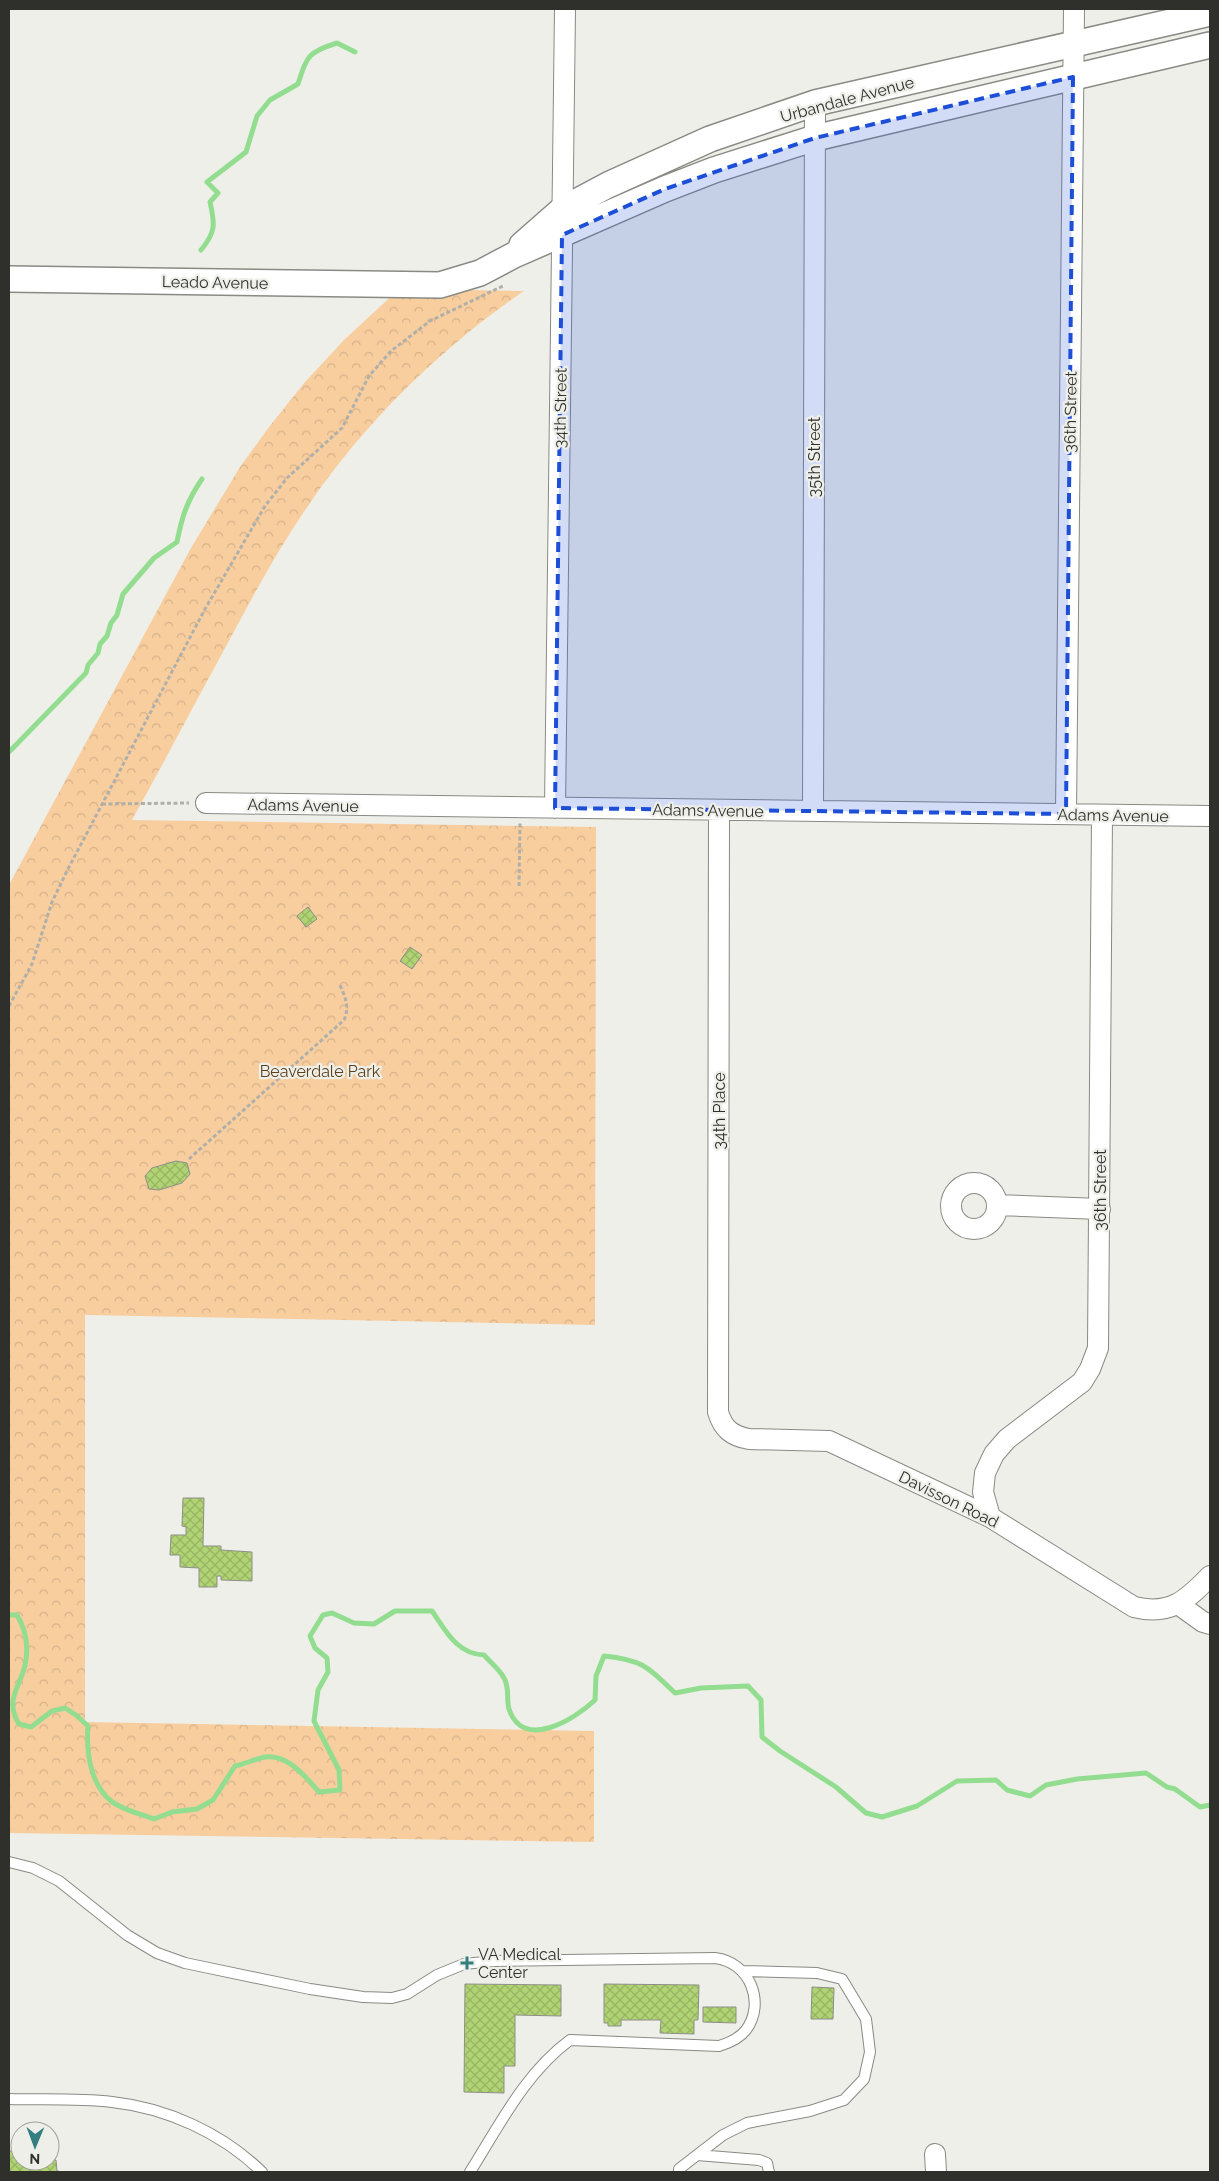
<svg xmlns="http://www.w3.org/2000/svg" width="1219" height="2181" font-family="Raleway,sans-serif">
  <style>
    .park { fill: url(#park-crowns) }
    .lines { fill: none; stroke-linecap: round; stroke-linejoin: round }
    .stream { stroke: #92dd90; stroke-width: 5 }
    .building { fill: url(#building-cross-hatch); stroke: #8d8f89 }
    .service-casing { stroke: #8a8a84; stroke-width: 12 }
    .minor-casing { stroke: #8a8a84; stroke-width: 22 }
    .tertiary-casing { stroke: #8a8a84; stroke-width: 28 }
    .path { stroke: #b0b0ab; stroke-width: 3; stroke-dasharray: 4 2.5; stroke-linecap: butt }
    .service { stroke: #fff; stroke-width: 10 }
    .minor { stroke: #fff; stroke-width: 20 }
    .tertiary { stroke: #fff; stroke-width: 25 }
    .marked { fill: #1d4ed8; fill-opacity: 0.2; stroke: #1d4ed8; stroke-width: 4; stroke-dasharray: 10 6; stroke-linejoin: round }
    .poi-dot { fill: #357e80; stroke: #efefe9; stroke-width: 2 }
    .labels { text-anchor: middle; stroke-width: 4.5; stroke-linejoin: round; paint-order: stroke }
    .street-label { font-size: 16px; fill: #2f2f2c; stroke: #efefe9 }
    .park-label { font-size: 16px; fill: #5b3f1b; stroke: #efefe9 }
    .poi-label { font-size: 16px; fill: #2f2f2c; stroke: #efefe9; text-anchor: start }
  </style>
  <defs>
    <pattern id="park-crowns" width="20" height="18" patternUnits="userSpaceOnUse" patternTransform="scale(1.25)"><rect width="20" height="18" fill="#f8ce9f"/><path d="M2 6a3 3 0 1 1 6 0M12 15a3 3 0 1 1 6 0" fill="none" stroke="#d5b189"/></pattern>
    <pattern id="building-cross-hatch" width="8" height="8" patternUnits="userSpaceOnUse" patternTransform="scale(1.25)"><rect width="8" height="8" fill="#b0d373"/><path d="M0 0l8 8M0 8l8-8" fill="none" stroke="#98b564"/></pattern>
  </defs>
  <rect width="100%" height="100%" fill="#efefe9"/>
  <!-- park -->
  <path class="park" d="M399,289l125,2c-83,57 -157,129 -214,212 -33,47 -59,97 -86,147 -31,57 -61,114 -92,170l464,7 -1,498 -510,-10v407l509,9v111l-585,-9v-948l182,-337 49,-81 29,-40 36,-45 39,-42z"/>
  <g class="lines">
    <!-- stream -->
    <path class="stream" d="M201,250c15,-18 14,-26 9,-48l8,-9 -11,-11 39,-30 11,-36 13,-16 28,-16c9,-28 10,-32 39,-41l18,9
      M9,752l77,-79 2,-8 10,-12 2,-9 7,-8 4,-13 6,-8 6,-21 31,-36 23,-16c5,-26 10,-41 25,-63
      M9,1615h8c9,15 12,32 8,50 -5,23 -21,35 -6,59l12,3 21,-16 13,-3 11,7 12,11c-2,25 2,58 23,75 11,9 30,13 43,18l18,-7 25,-3 16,-9 22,-34c10,-2 20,-7 30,-9 23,-3 41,20 54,35l21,-2 -1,-20 -25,-49 4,-31 10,-18 -1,-14 -12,-10 -5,-12 13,-21 9,-2 22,10 20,1 21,-13h37c14,20 25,43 52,44 6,7 16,15 20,23 6,10 2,21 5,31 14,42 65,11 86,-9l1,-24 8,-20c39,4 44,11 71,37l26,-5 47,-2 13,14 1,37 18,14 56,36 30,26 16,4 35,-11 40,-25 39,-1 11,10 23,6 16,-11 31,-6 69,-6 21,14 8,2 25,18 10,-2"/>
  </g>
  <!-- building -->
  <path class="building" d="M308,907l9,12 -11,8 -9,-11z
    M410,947l12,8 -10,14 -12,-8z
    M176,1161l11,2 3,11 -8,9 -23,7 -10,-1 -4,-13 7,-8z
    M183,1498h21l-1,48h18v4l31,2v29l-31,-1v-4h-4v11h-18v-19l-19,-1v-12h-10l1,-20h15v-8l-4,-1z
    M465,1984l96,1v31l-46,-1v51h-11v27l-40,-1z
    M604,1984l95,1 -1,35h-4v14l-34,-1 1,-13h-40v6h-13v-3h-4z
    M812,1987l22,1 -1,31h-22z
    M703,2007h33v16l-33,-1z
    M9,2151h11v10l36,-1 1,11 6,1h-54z"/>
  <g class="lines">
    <!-- service casing -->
    <g class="service-casing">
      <path id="service" d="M9,1862l24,6 26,13 68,54 30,18 28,10 125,26 53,8 29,1 15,-4 30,-19 27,-11 30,-3 221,-3c35,4 51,45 31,72 -7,9 -17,13 -27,16l-149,-6c-45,33 -71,86 -100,132
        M9,2099c34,1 69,-1 103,3 55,6 110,31 150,70
        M697,2155l62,5 8,3 2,9
        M679,2172v-3l44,-34 24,-12 63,-12 34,-11 20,-21 6,-27 -4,-33 -24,-40 -25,-6 -75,-2"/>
    </g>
    <!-- minor casing -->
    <g class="minor-casing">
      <path id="minor" d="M206,803l1004,13
        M555,808l10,-799
        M719,810l-1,602c5,17 14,24 31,27l80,2 161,76 144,90c36,9 53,-7 76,-31
        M813,811l2,-708
        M1066,814l8,-805
        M951 1206a23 23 0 1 1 46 0a23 23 0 1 1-46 0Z
        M997,1205l103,4
        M990,1517l-7,-25 2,-19 9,-19 13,-15 75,-57 8,-13 8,-21 4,-533
        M1178,1604l25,18 7,2
        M935,2154l1,18"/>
    </g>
    <!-- tertiary casing -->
    <g class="tertiary-casing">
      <path id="tertiary" d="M522,245l41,-36 45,-24 102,-46 105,-36 395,-90
        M9,279l431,6 40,-12 34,-18 151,-66 49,-19 101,-32 395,-93"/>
    </g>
    <!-- path -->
    <path class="path" d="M102,804l87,-1
      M519,886l1,-63
      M9,1006l23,-42 20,-62 17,-35 136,-258 60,-103 22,-28 55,-50 27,-52 22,-25 39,-30 75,-36
      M189,1159l155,-139c6,-13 1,-24 -5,-37"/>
    <!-- service -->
    <use href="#service" class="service"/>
    <!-- minor -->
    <use href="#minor" class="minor"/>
    <!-- tertiary -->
    <use href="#tertiary" class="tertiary"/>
  </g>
  <!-- marked area -->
  <path class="marked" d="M1073,77l-7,737 -511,-6 7,-573 103,-46 150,-51z"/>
  <!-- markers -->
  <path class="poi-dot" d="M464.5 1955.5h5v5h5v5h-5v5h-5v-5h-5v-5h5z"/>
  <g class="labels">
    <!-- street labels -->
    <g class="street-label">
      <text transform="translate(847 99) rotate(-15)" y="6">Urbandale Avenue</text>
      <text transform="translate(215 282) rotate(1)" y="6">Leado Avenue</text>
      <text transform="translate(560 408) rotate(-89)" y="6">34th Street</text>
      <text transform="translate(1070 412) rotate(-89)" y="6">36th Street</text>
      <text transform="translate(814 457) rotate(-90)" y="6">35th Street</text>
      <text transform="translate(303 805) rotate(1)" y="6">Adams Avenue</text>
      <text transform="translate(708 810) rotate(1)" y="6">Adams Avenue</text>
      <text transform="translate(1113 815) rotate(1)" y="6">Adams Avenue</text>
      <text transform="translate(719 1111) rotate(-90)" y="6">34th Place</text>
      <text transform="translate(1100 1190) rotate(-90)" y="6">36th Street</text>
      <text transform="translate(949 1499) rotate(26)" y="6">Davisson Road</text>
    </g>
    <!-- park labels -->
    <g class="park-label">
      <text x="320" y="1077">Beaverdale Park</text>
    </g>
    <!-- poi labels -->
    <g class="poi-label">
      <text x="478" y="1960">VA Medical<tspan x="478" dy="18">Center</tspan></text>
    </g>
  </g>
  <!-- border -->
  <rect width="1219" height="2181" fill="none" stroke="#2f2f2c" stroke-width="20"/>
  <!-- north arrow -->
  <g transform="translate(35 2146) rotate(181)"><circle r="24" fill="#efefe9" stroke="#a2a29d"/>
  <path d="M0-4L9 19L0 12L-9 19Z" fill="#357e80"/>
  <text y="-8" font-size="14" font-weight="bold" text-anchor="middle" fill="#2f2f2c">N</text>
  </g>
</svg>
